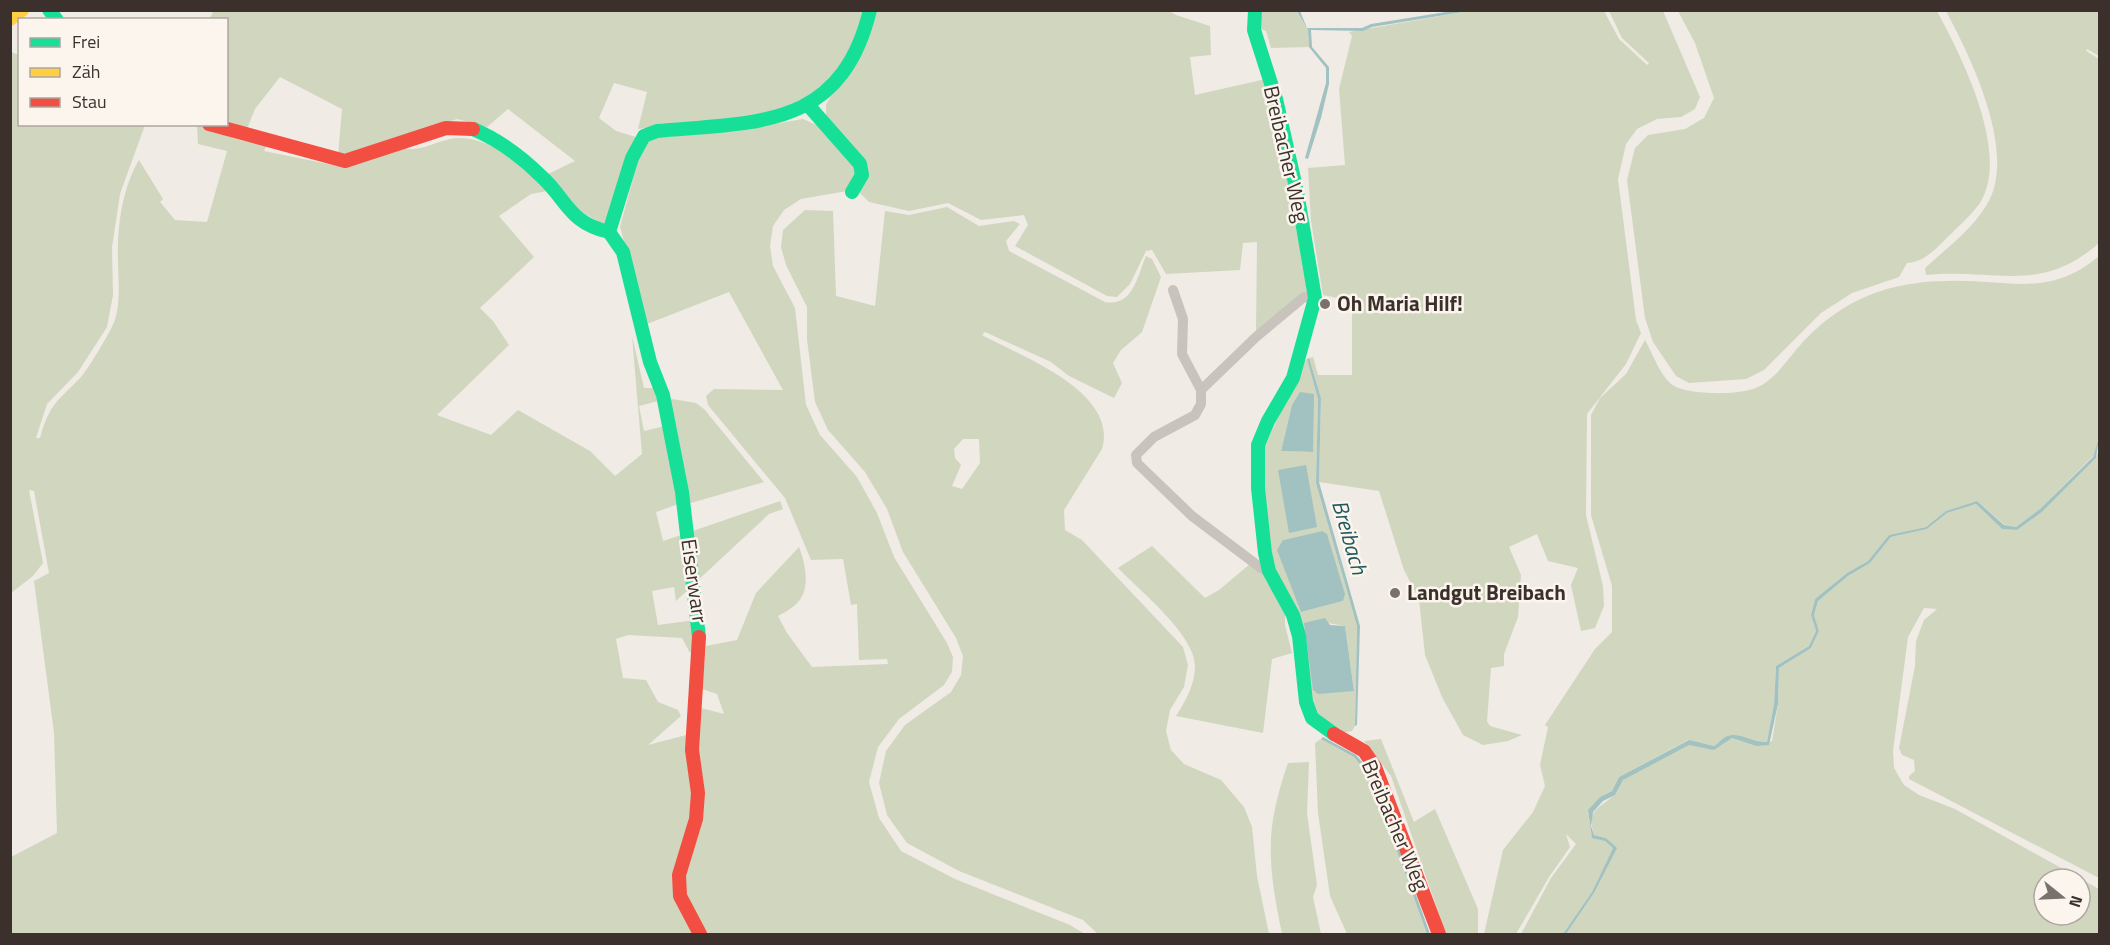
<svg xmlns="http://www.w3.org/2000/svg" width="2110" height="945" font-family="'Titillium Web',sans-serif">
  <style>
    .green { fill: #d1d6bf; fill-rule: evenodd }
    .water { fill: #a1c2c1 }
    .lines { fill: none; stroke-linecap: round; stroke-linejoin: round }
    .street { stroke: #c9c3be; stroke-width: 10 }
    .fast { stroke: #16e098; stroke-width: 14 }
    .slow { stroke: #ffcf43; stroke-width: 14 }
    .jam { stroke: #f24e42; stroke-width: 14 }
    .poi-dot { fill: #7a716c; stroke: #fbf5ee; stroke-width: 2 }
    .labels { text-anchor: middle; stroke-width: 5; stroke-linejoin: round; paint-order: stroke }
    .street-label { font-size: 21px; fill: #3b302b; stroke: #fbf5ee }
    .poi-label { font-size: 21px; font-weight: bold; fill: #3b302b; stroke: #fbf5ee; text-anchor: start }
    .water-label { font-size: 22px; font-style: italic; fill: #1f5a5e; stroke: #fbf5ee }
  </style>
  <rect width="100%" height="100%" fill="#f0ebe5"/>
  <!-- green -->
  <path class="green" d="M214,10l651,1c-33,119 -127,105 -227,118l9,-37 -33,-9 -15,35 17,13 20,6 -30,86 -4,1 -31,-19 -25,-30 29,-14 -67,-52 -21,18 -30,-8 -93,31 -26,5 4,-46 -62,-32 -25,32 -8,20 -20,-7 -1,-102h-17z
    M876,11h293l7,4 34,11 1,29 -21,2 5,38 71,-16 20,91 21,122 -51,42 1,-92 -14,1 -3,27 -74,4 -14,-24 -6,1 -16,33 -13,13 -10,-1 -92,-50 13,-21 -4,-10 -43,5 -33,-17 -39,8 -40,-9 -9,-9 6,-18 -40,-59v-11z
    M1259,11h38l11,19 1,17 -38,1 -5,-17 -8,-3z
    M1469,11h135l15,28 28,26 2,-2 -27,-25 -13,-27h54l37,86 -5,12 -14,8 -24,2 -20,10 -11,15 -8,35 18,141 5,13 -15,31 -39,50 -1,101 17,71 1,20 -9,22 -14,3 -10,-46 7,-17 -30,-7 -11,-27 -28,13 12,28 -3,42 -14,37v12l-13,2 -4,53 3,5 32,9 -14,6 -25,4 -20,-10 -21,-38 -17,-42 -6,-56 -15,-29 -25,-79 -60,-9 2,-84 -12,-40 4,-1 5,18h34v-74l-29,-6 -12,-74 -3,-53 37,-3 -6,-76 13,-53 -3,-4z
    M1678,11h259c24,45 74,142 43,192 -8,11 -19,21 -28,30 -14,13 -26,29 -45,30l-8,14 -47,16 -31,20 -57,57 -18,9 -57,4 -13,-7 -23,-34 -8,-24 -18,-138 8,-32 13,-13 37,-6 19,-11 10,-20 -19,-55z
    M1946,11h153v45l-12,-7 -1,2 13,8v184c-59,52 -104,25 -173,32l-1,-7c21,-19 46,-38 61,-62 33,-51 -15,-148 -40,-195z
    M11,52l8,3 1,69 125,1 -25,69 -8,53 1,48 -6,32 -29,45 -31,32 -11,34h4c10,-35 17,-36 40,-60 7,-7 27,-41 32,-51 11,-23 5,-52 6,-78 0,-29 6,-64 21,-89l24,39 -3,3 15,18 32,2 20,-71 -29,-7 -1,-19 42,15 28,5 -3,6 74,15 67,-18c14,4 30,-6 45,-9 36,-7 74,27 97,52l-16,3 -32,22 35,41 -54,51 13,13 16,24 -72,70 54,20 27,-25 72,41 25,25 27,-22 -10,-118 12,52h10l4,13 -19,5 5,25 21,-5 16,77 -25,9 7,29 21,-7 7,53 -15,14 -2,-14 -22,4 6,34 38,-5 2,19 -8,14 -8,-15 -54,-3 -12,4 7,39 23,2 12,22 20,8 3,6 -33,29 42,-11 4,60 -18,83 20,57h-685v-77l46,-24 -3,-100 -20,-152 15,-8 -15,-82 -5,-1 14,73 -10,13 -22,17z
    M803,119l18,8 37,44 -11,20 -46,8 -17,11 -11,16 -3,20 3,20 22,42 11,97 14,30 37,42 20,36 17,44 53,86 6,14 -1,15 -8,13 -45,34 -21,28 -9,35 10,36 22,33 54,28 115,46 15,9h-381l-20,-39 17,-187 23,6 -7,-20 -15,-5 4,-43 31,-6 19,-47 43,-46c6,15 12,41 -1,55 -5,6 -13,10 -20,14l9,17 25,34 76,-3 -1,-5 -28,1 -2,-56 -6,1 -8,-46 -32,1 -26,-62 -77,-93 -2,-9 8,-7 69,1 -54,-98 -82,32 -27,-97 20,-74 7,-11 13,-5 84,-8z
    M947,207l32,19 35,-5 6,3 -14,17 3,10 96,51c28,5 32,-25 41,-46l6,3 9,18 -19,55 -21,18 -8,13 9,20 -8,15 -45,-22 -18,-14 -66,-30 -3,3c38,21 137,56 120,114l-38,61 1,20 17,10 101,107 5,18 -4,22 -14,23 -4,21 5,19 13,14 37,16 23,27 8,20 5,49 12,58h-171l-15,-14 -124,-49 -52,-28 -20,-28 -8,-32 7,-32 19,-26 46,-33 10,-17 2,-19 -7,-18 -53,-86 -16,-43 -22,-37 -37,-42 -13,-28 -8,-63v-32l-21,-42 -5,-18 2,-17 22,-20 28,1 3,85 39,10 10,-95 24,4zM963,439h16l1,24 -18,26 -10,-3 9,-21 -6,-7 -1,-9z
    M2099,256l1,182 -7,18 -53,53 -24,18 -11,-2 -28,-24 -31,10 -20,16 -37,8 -21,26 -21,12 -32,26 -4,16 5,16 -7,15 -33,20 -2,38 -7,38c-14,1 -29,-12 -42,-5 -4,2 -7,7 -11,9l-26,-6 -69,37 -7,14 -12,6 -12,14 4,26 13,4 8,7 -21,44 -29,42h-42l30,-56 25,-34 -10,-10 4,13 -21,30 -33,57h-32l19,-84 30,-38 12,-26 -5,-21 8,-38 -3,-2 50,-76 17,-17v-46l-21,-71v-100l9,-17 26,-24 19,-34c7,12 14,33 25,43 12,12 63,12 79,7 25,-6 37,-30 53,-47 21,-23 49,-43 79,-52 21,-7 45,-10 67,-10 58,-2 101,18 151,-25z
    M1307,359l11,40 -2,84 41,143 -2,100 -3,5 -10,2 -28,-20 -40,-141 -13,-117 42,-93zM1300,393l13,59 -32,-1 11,-46zM1322,531l21,70 -42,11 -18,-72zM1328,623l17,3 9,64z
    M672,399l24,4 8,6 60,73 -77,22 -19,-100z
    M2099,448v430l-190,-99v-3l6,-5 -1,-11 -12,-5 -3,-7 16,-82 1,-25 8,-21 13,-11 -13,-1 -16,29 -15,114 1,17 10,17 15,10 36,14 144,80v45h-533l28,-41 22,-45 -10,-10 -12,-3c-8,-26 4,-25 20,-40 5,-3 5,-11 9,-15 8,-8 56,-34 66,-35 10,0 18,5 28,2 5,-1 9,-7 15,-9l24,8 16,-5 6,-37 1,-36 32,-20 8,-17 -5,-16 4,-14 30,-25 22,-13 21,-26 36,-8 20,-16 29,-9 26,25 15,1 25,-18 54,-54zM2044,879h36v36h-36z
    M780,501l3,8 -14,5 -73,68 -6,-50z
    M1152,546l53,52 14,-8 31,-26 16,13 19,30v18l7,28 -20,6 -9,74 -87,-17c10,-16 19,-31 19,-51 -1,-31 -56,-75 -77,-97z
    M1321,739l33,18 16,20 57,157h-80l-17,-38 -12,-83 -3,-70z
    M1381,739l33,83 21,-13 43,100v25h-32l-55,-158 -27,-35z
    M1309,762l-2,51 10,72 -4,12 8,37h-39c-14,-70 -18,-102 6,-171z"/>
  <!-- water -->
  <path class="water" d="M1297,11h3l7,17h55l9,-4 81,-13h17l-97,16 -9,4 -52,-1 1,17 17,20v17l-8,34 -13,41 -3,-1 21,-75v-15l-17,-21 -1,-17z
    M1309,358l12,40 -2,84 41,144 -3,99 -2,1 2,-100 -41,-143 2,-84 -11,-40z
    M1300,392l14,2 -1,58 -32,-1 11,-46z
    M2099,438l-3,20 -54,54 -25,18 -15,-1 -26,-25 -29,9 -20,16 -36,8 -21,26 -22,13 -30,25 -4,14 5,16 -8,17 -32,20 -1,36 -9,41 -13,1 -24,-8 -18,12 -25,-5 -66,35 -8,15 -12,6 -10,11 -2,14 3,9 12,3 11,10 -23,45 -28,41h-3l29,-42 21,-44 -8,-7 -13,-3 -4,-28 12,-13 12,-6 7,-14 70,-37 25,6c4,-2 7,-7 11,-9 13,-7 28,6 42,5l7,-38 2,-38 33,-20 7,-15 -5,-16 4,-16 32,-26 21,-12 21,-26 37,-8 20,-16 31,-10 27,24 12,2 24,-18 53,-52z
    M1306,465l11,62 -28,6 -11,-63z
    M1322,531l5,3 18,60 -2,7 -42,11 -24,-62 6,-10z
    M1325,618l5,7 15,1 9,65 -36,3 -5,-4 -9,-67z
    M1323,737l33,18 17,20 57,159h-3l-57,-157 -16,-20 -33,-18z"/>
  <g class="lines">
    <!-- street -->
    <path class="street" d="M1173,290l10,29 -1,35 19,36v14l-6,11 -41,22 -18,18 1,8 55,53 69,52 8,3
      M1201,390l55,-53 48,-40 11,1"/>
    <!-- fast -->
    <path class="fast" d="M49,10l8,10
      M1255,10l-1,20 22,69 21,93 18,106 -22,80 -25,43 -10,24v43l7,65 4,18 24,44 6,21 7,66 6,16 22,16
      M808,105l52,59 2,11 -10,17
      M473,129c26,11 49,28 69,48 25,23 27,46 67,55
      M609,232l14,20 27,110 13,33 19,97 17,145
      M609,232l23,-74 12,-22 13,-5c101,-9 184,-2 213,-121"/>
    <!-- slow -->
    <path class="slow" d="M10,19l12,-9"/>
    <!-- jam -->
    <path class="jam" d="M209,124l136,37 101,-33 27,1
      M699,637l-7,113 6,43 -2,26 -17,56 1,21 20,38
      M1334,734l30,17 11,16 64,167"/>
  </g>
  <!-- markers -->
  <g class="poi-dot">
    <circle cx="1325" cy="304" r="6"/>
    <circle cx="1395" cy="593" r="6"/>
  </g>
  <g class="labels">
    <!-- street labels -->
    <g class="street-label">
      <text transform="translate(1286 154) rotate(77)" y="7">Breibacher Weg</text>
      <text transform="translate(694 581) rotate(82)" y="7">Eiserwarr</text>
      <text transform="translate(1395 825) rotate(67)" y="7">Breibacher Weg</text>
    </g>
    <!-- poi labels -->
    <g class="poi-label">
      <text x="1337" y="311">Oh Maria Hilf!</text>
      <text x="1407" y="600">Landgut Breibach</text>
    </g>
    <!-- water labels -->
    <g class="water-label">
      <text transform="translate(1350 537) rotate(74)" y="8">Breibach</text>
    </g>
  </g>
  <!-- border -->
  <rect width="2110" height="945" fill="none" stroke="#3b302b" stroke-width="24"/>
  <!-- legend -->
  <rect x="18" y="18" width="210" height="108" fill="#fbf5ee" stroke="#aea6a0" stroke-width="1.5"/>
  <rect x="30" y="38" width="30" height="9" fill="#16e098" stroke="#aea6a0" stroke-width="1.5"/>
  <text x="72" y="48" font-size="18" fill="#3b302b">Frei</text>
  <rect x="30" y="68" width="30" height="9" fill="#ffcf43" stroke="#aea6a0" stroke-width="1.5"/>
  <text x="72" y="78" font-size="18" fill="#3b302b">Zäh</text>
  <rect x="30" y="98" width="30" height="9" fill="#f24e42" stroke="#aea6a0" stroke-width="1.5"/>
  <text x="72" y="108" font-size="18" fill="#3b302b">Stau</text>
  <!-- north arrow -->
  <g transform="translate(2062 897) rotate(108)"><circle r="28" fill="#fbf5ee" stroke="#aea6a0" stroke-width="1.5"/>
  <path d="M0-4.5L10 22L0 15L-10 22Z" fill="#7a716c"/>
  <text y="-9" font-size="16" font-weight="bold" text-anchor="middle" fill="#3b302b">N</text>
  </g>
</svg>
